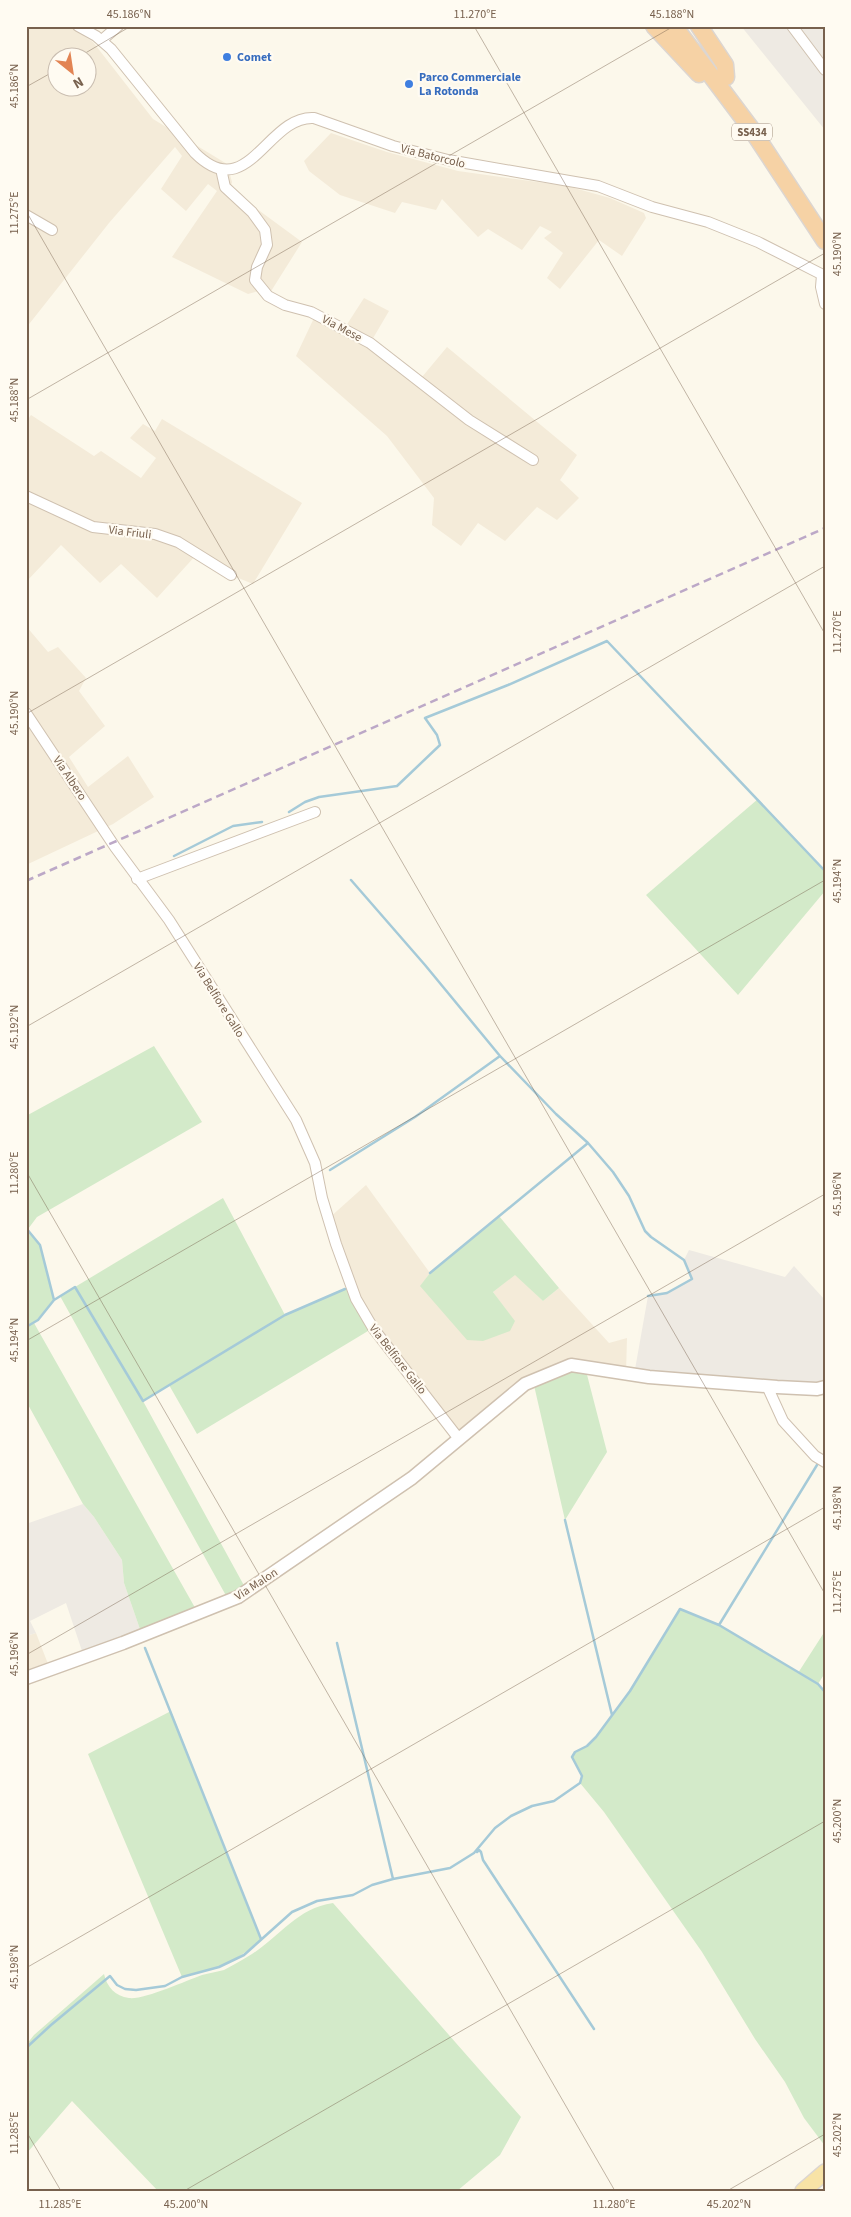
<svg xmlns="http://www.w3.org/2000/svg" width="851" height="2217" font-family="'Source Sans 3',sans-serif">
  <style>
    .residential { fill: #f4ebd9; fill-rule: evenodd }
    .industrial { fill: #eeeae3 }
    .green { fill: #d3eac9 }
    .lines { fill: none; stroke-linecap: round; stroke-linejoin: round }
    .stream { stroke: #a5cad8; stroke-width: 2.5 }
    .minor-casing { stroke: #cfc1b0; stroke-width: 12 }
    .tertiary-casing { stroke: #cfc1b0; stroke-width: 15 }
    .primary-casing { stroke: #dcd6d1; stroke-width: 18 }
    .trunk-casing { stroke: #dcd6d1; stroke-width: 19 }
    .minor { stroke: #fff; stroke-width: 10 }
    .tertiary { stroke: #fff; stroke-width: 12 }
    .primary { stroke: #f8e3a6; stroke-width: 15 }
    .trunk { stroke: #f6d2a5; stroke-width: 16 }
    .rail { stroke: #bca8c7; stroke-width: 2.5; stroke-dasharray: 8 5; stroke-linecap: butt }
    .ticks { fill: none; stroke: #78614e; stroke-width: 1; stroke-opacity: 0.45 }
    .shop-dot { fill: #3f7fe0; stroke: #fffbf2; stroke-width: 2 }
    .labels { text-anchor: middle; stroke-width: 4.5; stroke-linejoin: round; paint-order: stroke }
    .shield { fill: #fffbf2; stroke: #a08f7f; stroke-width: 1 }
    .shield-label { font-size: 11px; font-weight: bold; fill: #78614e }
    .shop-label { font-size: 12px; font-weight: bold; fill: #366cbe; stroke: #fffbf2; text-anchor: start }
    .street-label { font-size: 12px; fill: #78614e; stroke: #fffbf2 }
    .neatline { fill: none; stroke: #78614e; stroke-width: 2 }
    .ticks-label { font-size: 12px; text-anchor: middle; fill: #78614e }
  </style>
  <rect width="100%" height="100%" fill="#fcf8eb"/>
  <!-- residential -->
  <path class="residential" d="M26,26h48l-1,3 20,13 60,77 74,45 5,18 -2,7 72,53 -34,54 -6,-6 -14,4 -76,-37 45,-66 -9,-7 -22,27 -25,-22 21,-33 -7,-9 -66,76 -83,105zM58,58h30v30h-30z
    M331,133l56,19 71,19 109,15 43,12 34,15 2,5 -24,38 -23,-16 -39,49 -13,-11 16,-25 -19,-15 8,-6 -12,-6 -18,24 -34,-21 -10,8 -36,-38 -6,11 -34,-8 -7,11 -55,-18 -31,-24 -5,-10z
    M364,298l25,13 -17,29 50,37 25,-30 130,108 -17,25 19,18 -22,22 -20,-13 -32,34 -27,-18 -17,23 -29,-21 2,-27 -47,-62 -91,-80 18,-38 30,11z
    M31,415l63,41 7,-5 40,27 15,-20 -26,-20 13,-14 12,7 7,-12 140,84 -49,81 -22,-9 -34,-21 -40,44 -36,-34 -21,19 -39,-38 -35,37v-160z
    M26,626l22,26 10,-5 28,31 -7,13 26,35 -36,31 19,30 40,-31 26,41 -41,27 -87,41z
    M366,1185l64,88 -9,13 93,35 -21,-29 22,-18 28,27 16,-13 50,55 18,-5 -1,35 -55,-8 -46,19 -66,55 -86,-111 -45,-109z
    M36,1633l14,36 -24,9v-42z"/>
  <!-- industrial -->
  <path class="industrial" d="M741,26h84v104z
    M689,1250l96,27 9,-11 31,34v87l-191,-12 14,-79 19,-3 24,-14 -7,-19z
    M83,1504l11,13 28,43 2,23 18,52 -58,22 -18,-54 -36,18 6,12 -10,3v-112z"/>
  <!-- green -->
  <path class="green" d="M758,799l67,72v20l-87,104 -92,-100z
    M154,1046l48,76 -165,95 -9,12 12,16 14,55 -20,23 164,290 -56,22 -18,-52 -2,-23 -28,-43 -11,-13 -57,-103v-285z
    M223,1198l62,117 65,-29 23,42 -176,106 -28,-49 -26,16 104,190 -18,10 -169,-305z
    M499,1216l60,72 -16,13 -28,-26 -22,17 22,29 -5,10 -27,10 -16,-1 -47,-54 10,-13z
    M585,1367l22,85 -42,68 -32,-139z
    M680,1609l40,16 78,48 27,-42v42l-7,11 7,8v454l-21,-28 -19,-36 -30,-43 -53,-87 -98,-140 -24,-29 2,-7 -10,-19 3,-5 12,-6 9,-9 34,-46z
    M171,1711l90,228c-27,25 -44,29 -79,38l-94,-223z
    M333,1903l188,214 -21,38 -43,36h-299l-86,-90 -46,53v-109l8,-10 70,-61c3,13 11,22 25,24 15,2 56,-17 73,-23 7,-2 15,-3 22,-5 8,-4 16,-9 23,-13 32,-18 47,-48 86,-54z"/>
  <g class="lines">
    <!-- stream -->
    <path class="stream" d="M289,812l16,-10 14,-5 78,-11 43,-41 -3,-10 -12,-17 83,-33 99,-44 218,230
      M174,856l59,-30 29,-4
      M351,880l74,85 75,91 56,58 32,29 25,29 16,24 16,35 6,6 33,23 8,19 -25,14 -19,3
      M330,1170l85,-53 85,-61
      M26,1228l14,17 14,55 -16,20 -12,7
      M430,1273l158,-130
      M54,1300l21,-13 68,114 142,-86 60,-26
      M565,1520l47,195
      M719,1625l98,-160
      M337,1643l56,236
      M145,1648l116,291
      M477,1852l2,-2 2,2 2,8 111,169
      M26,2048l25,-23 59,-49 7,9 8,4 11,1 29,-4 17,-9 37,-10 25,-12 48,-43 25,-11 36,-6 19,-10 21,-6 57,-11 24,-15 21,-25 16,-12 21,-10 22,-5 26,-18 2,-7 -10,-19 3,-5 12,-6 9,-9 34,-46 50,-82 39,16 99,59 7,8"/>
    <!-- minor casing -->
    <g class="minor-casing">
      <path id="minor" d="M78,26l18,10 15,13 84,104c53,53 72,-38 119,-35l79,28 55,14 150,26 54,21 56,15 50,20 67,34
        M792,26l33,44
        M102,40l16,-14
        M221,169l4,18 27,25 13,18 2,15 -10,22 -2,13 13,16 17,9 26,7 59,31 99,77 64,40
        M26,215l26,15
        M822,275l-1,12 4,17
        M26,496l67,31 62,7 23,8 53,33
        M26,713l89,134 54,73 127,200 19,43 7,35 14,46 20,55 17,29 86,111
        M137,879l178,-67
        M767,1386l16,35 32,35 10,6"/>
    </g>
    <!-- tertiary casing -->
    <g class="tertiary-casing">
      <path id="tertiary" d="M26,1678l97,-35 115,-46 174,-119 113,-94 46,-19 78,12 128,10 40,2 8,-2"/>
    </g>
    <!-- primary casing -->
    <g class="primary-casing">
      <path id="primary" d="M803,2191l22,-19"/>
    </g>
    <!-- trunk casing -->
    <g class="trunk-casing">
      <path id="trunk" d="M654,26l45,48
        M674,26l78,104 73,111
        M699,26l26,39 1,12"/>
    </g>
    <!-- minor -->
    <use href="#minor" class="minor"/>
    <!-- tertiary -->
    <use href="#tertiary" class="tertiary"/>
    <!-- primary -->
    <use href="#primary" class="primary"/>
    <!-- trunk -->
    <use href="#trunk" class="trunk"/>
    <!-- rail -->
    <path class="rail" d="M26,881l799,-353"/>
  </g>
  <!-- ticks -->
  <path class="ticks" d="M474,26l351,608M77,58l54,-32M26,87l32,-18M26,211l799,1383M26,400l648,-374M26,714l799,-461M26,1027l799,-461M26,1171l589,1020M26,1341l799,-461M26,1655l799,-461M26,1968l799,-461M26,2131l35,60M184,2191l641,-370M727,2191l98,-57"/>
  <!-- markers -->
  <g class="shop-dot">
    <circle cx="227" cy="57" r="5"/>
    <circle cx="409" cy="84" r="5"/>
  </g>
  <g class="labels">
    <!-- shield labels -->
    <rect class="shield" x="732" y="123.5" width="40" height="17" rx="4"/>
    <g class="shield-label">
      <text x="752" y="136">SS434</text>
    </g>
    <!-- shop labels -->
    <g class="shop-label">
      <text x="237" y="61">Comet</text>
      <text x="419" y="81">Parco Commerciale<tspan x="419" dy="14">La Rotonda</tspan></text>
    </g>
    <!-- street labels -->
    <g class="street-label">
      <text transform="translate(433 156) rotate(14)" y="4">Via Batorcolo</text>
      <text transform="translate(342 328) rotate(28)" y="4">Via Mese</text>
      <text transform="translate(130 532) rotate(7)" y="4">Via Friuli</text>
      <text transform="translate(70 778) rotate(56)" y="4">Via Albero</text>
      <text transform="translate(219 1000) rotate(58)" y="4">Via Belfiore Gallo</text>
      <text transform="translate(398 1359) rotate(52)" y="4">Via Belfiore Gallo</text>
      <text transform="translate(256 1584) rotate(-33)" y="4">Via Malon</text>
    </g>
  </g>
  <!-- border -->
  <rect width="851" height="2217" fill="none" stroke="#fffbf2" stroke-width="55"/>
  <!-- north arrow -->
  <g transform="translate(72 72) rotate(150)"><circle r="24" fill="#fffbf2" stroke="#c9bdb0"/>
  <path d="M0-4L9 19L0 12L-9 19Z" fill="#e28454"/>
  <text y="-8" font-size="14" font-weight="bold" text-anchor="middle" fill="#78614e">N</text>
  </g>
  <rect x="28" y="28" width="796" height="2162" class="neatline"/>
  <g class="ticks-label">
    <text x="129" y="18">45.186°N</text>
    <text x="475" y="18">11.270°E</text>
    <text x="672" y="18">45.188°N</text>
    <text transform="translate(14 86) rotate(-90)" y="4">45.186°N</text>
    <text transform="translate(14 213) rotate(-90)" y="4">11.275°E</text>
    <text transform="translate(837 254) rotate(-90)" y="4">45.190°N</text>
    <text transform="translate(14 400) rotate(-90)" y="4">45.188°N</text>
    <text transform="translate(837 632) rotate(-90)" y="4">11.270°E</text>
    <text transform="translate(14 713) rotate(-90)" y="4">45.190°N</text>
    <text transform="translate(837 881) rotate(-90)" y="4">45.194°N</text>
    <text transform="translate(14 1027) rotate(-90)" y="4">45.192°N</text>
    <text transform="translate(14 1173) rotate(-90)" y="4">11.280°E</text>
    <text transform="translate(837 1194) rotate(-90)" y="4">45.196°N</text>
    <text transform="translate(14 1340) rotate(-90)" y="4">45.194°N</text>
    <text transform="translate(837 1508) rotate(-90)" y="4">45.198°N</text>
    <text transform="translate(837 1592) rotate(-90)" y="4">11.275°E</text>
    <text transform="translate(14 1654) rotate(-90)" y="4">45.196°N</text>
    <text transform="translate(837 1821) rotate(-90)" y="4">45.200°N</text>
    <text transform="translate(14 1967) rotate(-90)" y="4">45.198°N</text>
    <text transform="translate(14 2133) rotate(-90)" y="4">11.285°E</text>
    <text transform="translate(837 2135) rotate(-90)" y="4">45.202°N</text>
    <text x="60" y="2208">11.285°E</text>
    <text x="186" y="2208">45.200°N</text>
    <text x="614" y="2208">11.280°E</text>
    <text x="729" y="2208">45.202°N</text>
  </g>
</svg>
